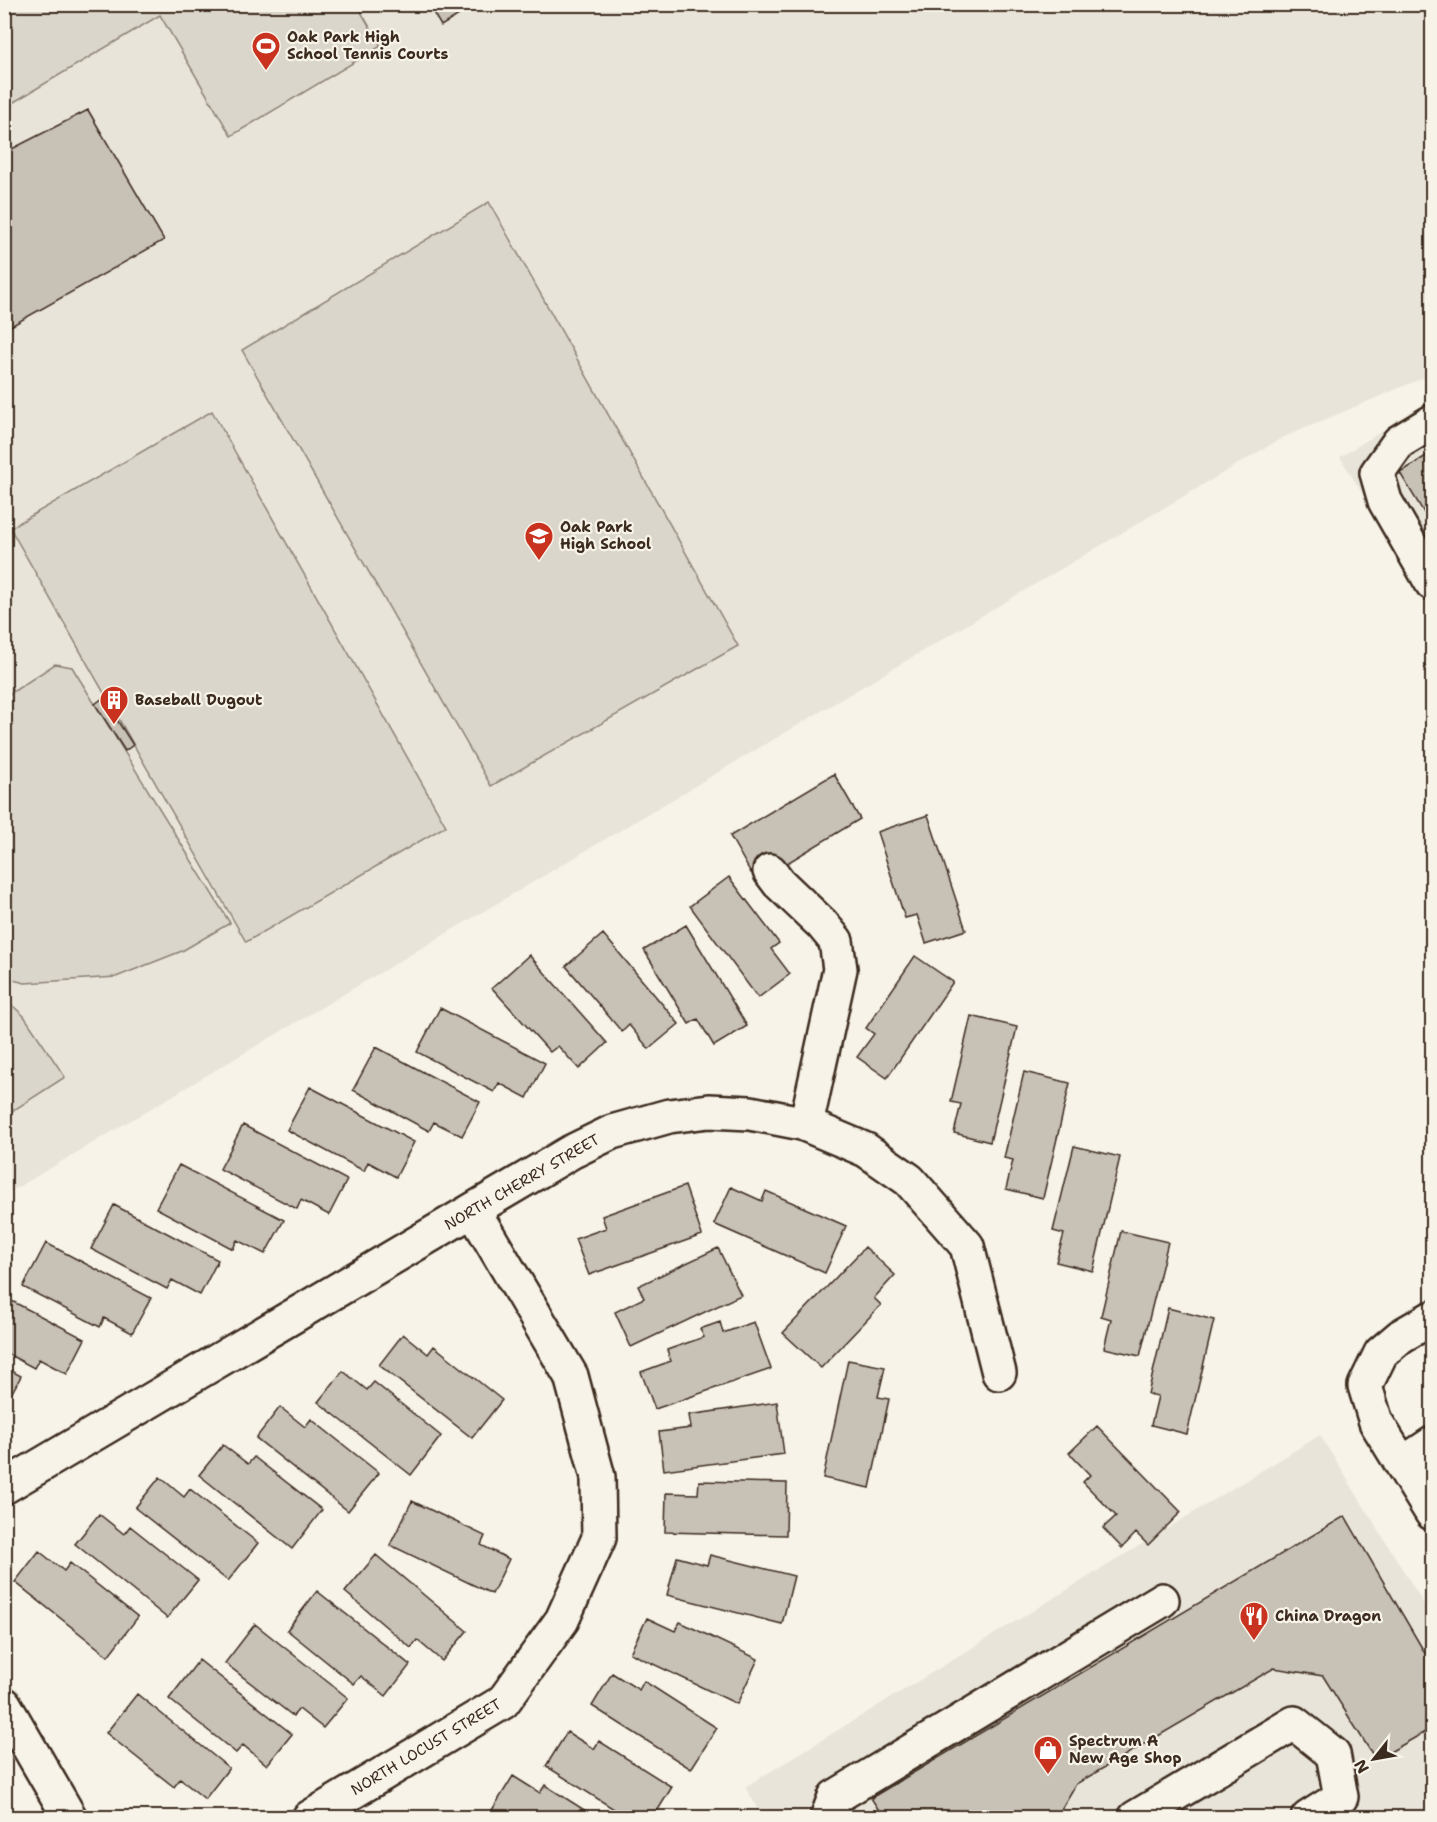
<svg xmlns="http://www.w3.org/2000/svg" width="1437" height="1822" font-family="'Shantell Sans',sans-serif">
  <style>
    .built { fill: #e9e4d9 }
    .green { fill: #dbd6cb; stroke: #8b8074; stroke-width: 1.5 }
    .building { fill: #c8c1b6; stroke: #3b2a1e; stroke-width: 1.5 }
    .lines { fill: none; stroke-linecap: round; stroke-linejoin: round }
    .minor-casing { stroke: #3b2a1e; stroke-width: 38 }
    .minor { stroke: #f7f3e8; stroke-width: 33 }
    .labels { text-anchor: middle; stroke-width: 4.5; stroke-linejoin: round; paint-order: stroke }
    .poi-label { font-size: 15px; font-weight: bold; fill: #3b2a1e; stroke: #f7f3e8; text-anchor: start }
    .street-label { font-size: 15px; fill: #3b2a1e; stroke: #f7f3e8 }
  </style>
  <rect width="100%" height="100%" fill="#f7f3e8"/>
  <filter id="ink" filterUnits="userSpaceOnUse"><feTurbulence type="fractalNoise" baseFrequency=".0167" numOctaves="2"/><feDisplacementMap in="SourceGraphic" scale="12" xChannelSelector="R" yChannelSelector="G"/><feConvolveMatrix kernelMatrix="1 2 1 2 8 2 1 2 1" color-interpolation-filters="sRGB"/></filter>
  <g filter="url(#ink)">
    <!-- built -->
    <path class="built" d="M4,5h1428v369l-150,64 -1277,757z
      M1432,400v207l-92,-150z
      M1320,1435l112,182v200l-669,1 -18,-31z"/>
    <!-- green -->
    <path class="green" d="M4,5h353l24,41 -150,90 -71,-121 -151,90 -5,-7z
      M489,202l249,444 -247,140 -249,-436z
      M212,411l234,415 -200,116 -236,-414z
      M55,664l17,3 158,256 -48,28 -66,26 -91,6 -20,-5v-281z
      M4,998l20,18 41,61 -60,39z"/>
    <!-- building -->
    <path class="building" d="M428,4h49l-36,22z
      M88,110l76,130 -160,90v-177z
      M1432,452v74l-32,-53z
      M103,698l30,47 -8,6 -30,-47z
      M834,774l26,45 -76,46 -5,-9 -28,17 -21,-37z
      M928,815l38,115 -40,13 -9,-28 -12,3 -28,-86z
      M729,877l50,66 -8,6 19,25 -32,24 -68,-92z
      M686,925l61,101 -33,20 -16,-27 -9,5 -45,-74z
      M603,934l76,90 -30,25 -20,-24 -7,7 -56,-66z
      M529,955l78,88 -28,26 -21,-23 -8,6 -58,-64z
      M915,956l38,26 -66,96 -30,-21 17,-23 -8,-6z
      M440,1008l105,55 -18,35 -28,-15 -5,9 -77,-40z
      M971,1016l46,11 -27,115 -36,-9 7,-29 -10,-2z
      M376,1047l104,55 -18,34 -28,-14 -5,9 -76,-41z
      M1024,1072l46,11 -27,115 -37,-9 7,-29 -9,-2z
      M310,1087l104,55 -18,35 -28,-15 -4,9 -77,-41z
      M243,1125l104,55 -18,35 -28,-15 -4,9 -77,-40z
      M1074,1146l46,11 -27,114 -37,-9 8,-28 -11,-3z
      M179,1165l105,55 -19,34 -28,-14 -4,9 -77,-41z
      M685,1186l17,49 -113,40 -14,-36 31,-11 -4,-12z
      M731,1187l31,14 4,-10 80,35 -21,47 -111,-49z
      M114,1205l104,55 -18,35 -28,-15 -5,9 -76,-40z
      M1121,1231l47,11 -28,114 -36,-8 7,-29 -10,-3z
      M46,1243l105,55 -19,35 -28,-15 -4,9 -77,-40z
      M865,1247l30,28 -21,23 7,7 -60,63 -38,-35z
      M718,1248l23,47 -110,52 -16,-35 29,-14 -6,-12z
      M4,1297l81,42 -18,35 -28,-15 -5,9 -30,-16z
      M1168,1308l46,12 -27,114 -36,-9 7,-29 -10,-2z
      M720,1322l3,11 31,-11 17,47 -116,40 -14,-37 30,-11 -4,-11 37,-13 -4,-8z
      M403,1334l25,20 6,-8 68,54 -30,38 -93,-73z
      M848,1360l37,7 -7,30 11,2 -19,89 -47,-10z
      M4,1367l17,9 -17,31z
      M343,1371l24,19 7,-8 67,54 -30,39 -93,-73z
      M777,1402l7,52 -120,16 -5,-38 32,-4 -2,-13z
      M280,1407l25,20 6,-8 68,54 -31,38 -92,-73z
      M1097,1426l84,86 -33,33 -12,-12 -14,15 -19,-20 13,-12 -33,-34 7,-7 -21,-22z
      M223,1445l25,19 6,-7 68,53 -30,39 -93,-74z
      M160,1477l24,20 6,-8 68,54 -30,38 -93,-73z
      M699,1481l88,2 -1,52 -121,-3 1,-39 32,1z
      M412,1501l73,35 -4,9 28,14 -17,35 -102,-49z
      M99,1514l25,20 6,-8 68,54 -31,38 -92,-74z
      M1345,1516l87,149v63l-56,32 -53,-84 -49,-8 -198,116 -20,34h-172l-13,-20z
      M39,1551l25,20 6,-8 68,54 -30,39 -93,-74z
      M376,1555l91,76 -25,30 -25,-21 -6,8 -66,-56z
      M710,1555l84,21 -12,48 -115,-29 10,-38 30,8z
      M317,1591l93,74 -24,31 -25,-20 -7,8 -67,-54z
      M647,1618l28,13 5,-9 78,37 -21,45 -107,-51z
      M255,1624l93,74 -25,30 -24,-19 -6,7 -68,-53z
      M199,1660l93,74 -25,31 -24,-20 -7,8 -67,-54z
      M612,1673l27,17 5,-9 73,47 -26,41 -99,-63z
      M137,1694l92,74 -24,31 -25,-20 -6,8 -68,-54z
      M567,1732l27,17 5,-8 73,46 -19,31h-25l-82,-52z
      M513,1776l27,17 5,-8 52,33h-93l-12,-8z"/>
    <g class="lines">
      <!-- minor casing -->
      <g class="minor-casing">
        <path id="minor" d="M1432,422l-33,20 -22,31 8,28 47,82
          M770,871l9,12 43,41 14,17 4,28 -34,156
          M1432,1318l-31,18 -20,17 -16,33 11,36 56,91
          M1402,1464l30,-20
          M4,1487l567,-335 41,-20 57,-16 40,-5 41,2 52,10 64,27 43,30 58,66 32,127
          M4,1704l66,114
          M309,1818l194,-116 59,-82 37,-82 -1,-61 -27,-101 -98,-166
          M827,1818l8,-21 327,-197
          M1135,1818l159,-95 39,31 8,43 -33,21"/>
      </g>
      <!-- minor -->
      <use href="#minor" class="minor"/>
    </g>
  </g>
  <!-- icons -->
  <defs>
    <g id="stadium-pin" transform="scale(1.5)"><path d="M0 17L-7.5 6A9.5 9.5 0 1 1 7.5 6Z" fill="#c8321e" stroke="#f7f3e8"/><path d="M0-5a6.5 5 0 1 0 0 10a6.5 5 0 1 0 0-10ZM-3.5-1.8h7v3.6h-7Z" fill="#fff"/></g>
    <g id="school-pin" transform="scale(1.5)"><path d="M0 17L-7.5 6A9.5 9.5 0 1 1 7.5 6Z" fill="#c8321e" stroke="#f7f3e8"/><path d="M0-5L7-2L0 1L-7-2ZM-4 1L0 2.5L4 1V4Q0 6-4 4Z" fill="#fff"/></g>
    <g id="building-pin" transform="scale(1.5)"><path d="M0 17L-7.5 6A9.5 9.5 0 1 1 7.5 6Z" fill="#c8321e" stroke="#f7f3e8"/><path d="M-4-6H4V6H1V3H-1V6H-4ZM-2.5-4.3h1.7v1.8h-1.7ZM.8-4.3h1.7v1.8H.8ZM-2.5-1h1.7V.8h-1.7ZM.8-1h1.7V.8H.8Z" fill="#fff"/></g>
    <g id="restaurant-pin" transform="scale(1.5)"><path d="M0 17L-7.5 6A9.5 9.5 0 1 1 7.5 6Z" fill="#c8321e" stroke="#f7f3e8"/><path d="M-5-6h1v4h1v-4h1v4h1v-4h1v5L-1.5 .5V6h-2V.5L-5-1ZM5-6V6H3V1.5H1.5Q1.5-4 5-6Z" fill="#fff"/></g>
    <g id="shop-pin" transform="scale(1.5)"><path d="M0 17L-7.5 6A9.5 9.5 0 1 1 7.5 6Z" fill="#c8321e" stroke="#f7f3e8"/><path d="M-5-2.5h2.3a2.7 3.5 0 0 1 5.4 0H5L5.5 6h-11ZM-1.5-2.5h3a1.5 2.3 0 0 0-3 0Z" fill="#fff"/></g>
  </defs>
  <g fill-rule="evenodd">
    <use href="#stadium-pin" x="266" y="46"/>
    <use href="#school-pin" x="539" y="536"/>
    <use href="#building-pin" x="114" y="700"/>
    <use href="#restaurant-pin" x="1254" y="1616"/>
    <use href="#shop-pin" x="1048" y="1750"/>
  </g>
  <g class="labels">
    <!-- poi labels -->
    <g class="poi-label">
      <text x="287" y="42">Oak Park High<tspan x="287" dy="17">School Tennis Courts</tspan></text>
      <text x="560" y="532">Oak Park<tspan x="560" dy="17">High School</tspan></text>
      <text x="135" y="705">Baseball Dugout</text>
      <text x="1275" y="1621">China Dragon</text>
      <text x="1069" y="1746">Spectrum A<tspan x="1069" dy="17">New Age Shop</tspan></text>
    </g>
    <!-- street labels -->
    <g class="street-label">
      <text transform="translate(522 1182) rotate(-30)" y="5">NORTH CHERRY STREET</text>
      <text transform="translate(426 1747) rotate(-31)" y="5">NORTH LOCUST STREET</text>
    </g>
  </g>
  <!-- margin -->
  <rect width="1437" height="1822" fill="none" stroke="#f7f3e8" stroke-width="24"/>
  <rect x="12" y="12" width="1413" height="1798" fill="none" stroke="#3b2a1e" stroke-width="2" filter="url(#ink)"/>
  <!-- north arrow -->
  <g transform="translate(1374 1759) rotate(239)" stroke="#f7f3e8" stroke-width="4.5" paint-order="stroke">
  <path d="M0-4.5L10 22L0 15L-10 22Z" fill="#3b2a1e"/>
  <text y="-9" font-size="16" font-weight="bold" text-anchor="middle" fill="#3b2a1e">N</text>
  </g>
</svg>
